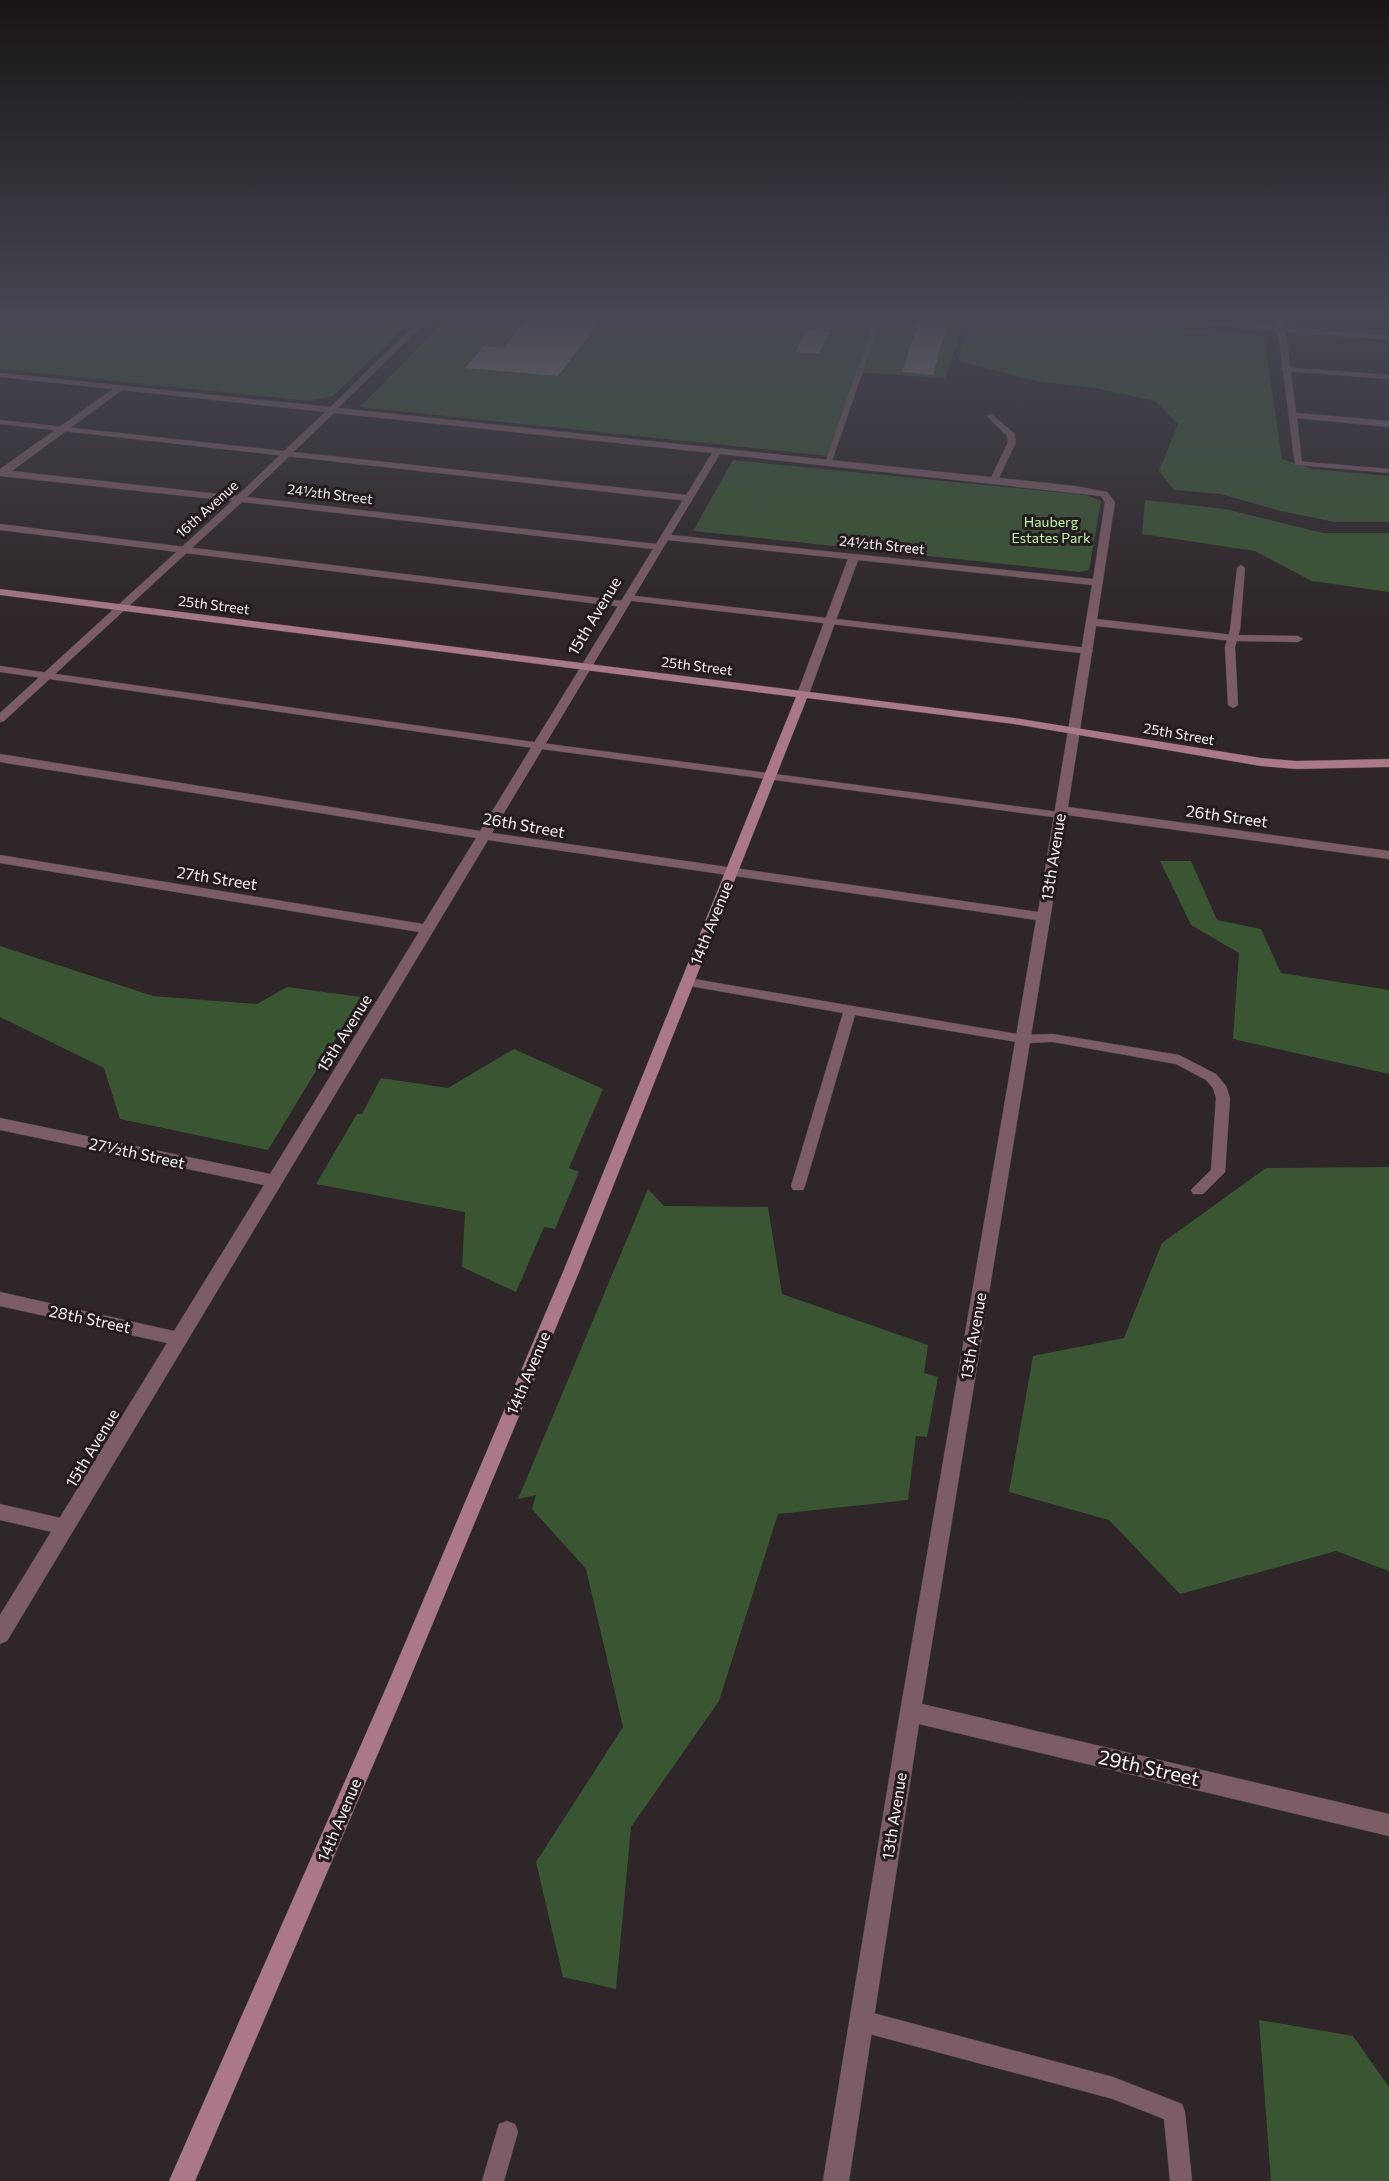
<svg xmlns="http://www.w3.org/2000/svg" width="1389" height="2181" font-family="Commissioner,sans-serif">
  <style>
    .green { fill: #3a5532 }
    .building { fill: #978d8f }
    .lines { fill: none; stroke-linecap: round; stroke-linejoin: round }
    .lane-casing { stroke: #4a4345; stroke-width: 1 }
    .street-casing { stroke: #4a4345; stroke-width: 1 }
    .secondary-casing { stroke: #4a4345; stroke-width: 1 }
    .lane { fill: #7c5c65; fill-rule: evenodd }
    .street { fill: #7c5c65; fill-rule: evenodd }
    .secondary { fill: #aa7886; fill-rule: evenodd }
    .labels { text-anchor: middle; stroke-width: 6; stroke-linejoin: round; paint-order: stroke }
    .far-street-label { font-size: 14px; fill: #f8f2f4; stroke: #251c1f }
    .far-park-label { font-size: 14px; fill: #b9f7a4; stroke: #251c1f }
    .street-label { font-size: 16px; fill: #f8f2f4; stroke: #251c1f }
    .near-street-label { font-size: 20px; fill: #f8f2f4; stroke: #251c1f }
  </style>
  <rect width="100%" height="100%" fill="#2e2628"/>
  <!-- green -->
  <path class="green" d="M16,316h400l-83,80 -24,5 -309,-32v-43z
    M449,316h586l229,20 18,123 30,10 77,7v46h-54l-54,-11 -61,-17 -46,-4 -15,-19 19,-47 -23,-23 -59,-13 -56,-6 -82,-21 11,-35 -6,-2 -18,54 -86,-6 -31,84 -468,-49z
    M733,460l353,35 15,6 -12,69 -10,2 -386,-41z
    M1145,500l80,9 98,24h66v59l-77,-11 -57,-30 -113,-17z
    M1160,861h31l26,59 44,9 20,44 108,17v84l-156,-35 6,-86 -48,-28z
    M0,946l153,50 104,8 30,-17 74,10 -93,153 -148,-31 -16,-51 -104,-51z
    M514,1049l89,40 -34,79 10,4 -24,57 -11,-2 -28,65 -54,-25 3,-55 -149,-28 41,-70h5l19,-36 67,10z
    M1389,1167v404l-53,-20 -156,43 -71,-74 -100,-28 24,-136 91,-18 38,-95 104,-75z
    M648,1189l16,17 104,1 14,87 146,51 -4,28 14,4 -11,60 -11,-1 -8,64 -130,14 -59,187 -88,126 -15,162 -53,-12 -27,-115 87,-135 -37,-158 -54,-60 4,-14 -18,4z
    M1259,2020l94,16 36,51v94h-118z"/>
  <!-- building -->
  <path class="building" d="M531,316h73l-46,60 -93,-8 19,-22 19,2z
    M918,323l29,2 -14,50 -31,-3z
    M807,330l23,2 -11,22 -23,-2z"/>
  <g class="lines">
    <!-- lane casing -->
    <g class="lane-casing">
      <path id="lane" d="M877,319l3,2 -48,140 -7,2 49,-142z
        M1282,367l107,8v4l-104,-8 -4,-2z
        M991,414l23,19 2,9 -18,38 -4,2 -4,-2 18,-38 -1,-6 -20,-20z
        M0,420l688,75 4,3 -4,3 -688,-77z
        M1295,461l94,8v4l-91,-8h-3z
        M0,524l623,77 5,3 -5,3 -623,-77z
        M1241,565l4,3 -5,62 -5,17 3,58 -5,3 -5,-3 -3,-58 5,-17 7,-62z
        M627,595l461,53 5,3 -5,3 -464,-54v-4z
        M0,666l519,74 541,72 6,3 -6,3 -541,-72 -519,-74z
        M688,978l335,57 30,-1 126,21 37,19 10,12 4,12 -5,74 -22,22h-10l-2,-4 20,-20 5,-72 -3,-10 -7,-8 -30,-16 -123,-22 -30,1 -168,-28 -50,171 -2,4h-10l-2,-4 52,-173 -159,-28 -2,-3z
        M0,1504l65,15 6,2 3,6 -3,6 -6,2 -65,-15z
        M862,2010l251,67 69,27 3,8 7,69h-22l-6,-62 -51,-20 -251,-67 -8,-3 -3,-8 3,-8z
        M507,2121l8,3 3,8 -14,49h-22l17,-57z"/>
    </g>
    <!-- street casing -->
    <g class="street-casing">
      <path id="street" d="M424,316h9l-95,92 737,78 32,6 8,10 -18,117 136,16 65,1 5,3 -5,3 -65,-1 -137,-15 -28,181 321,44v8l-322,-44 -145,889 467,110v22l-470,-112 -70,457h-26l77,-469 136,-792 -548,-80 -481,801 -7,3v-29l167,-272 -167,-37v-14l174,39 90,-146 -264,-55v-12l270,56 149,-242 -419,-69v-8l423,69 53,-86 -476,-76v-8l480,77 173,-282 -411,-47 -238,219 -4,1v-9l232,-212 -232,-25v-7l113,-80 -113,-12v-4l330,34zM122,390l203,22 -88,84 -225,-25zM334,413l378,40 -56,91 -409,-47zM720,454l381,42 4,6 -12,77 -422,-44zM668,540l180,19 -51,135 6,3 6,-3 49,-134 234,25 -54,327 -546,-79z
        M1115,316h35l127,11 -1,-11h8l1,11 104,9v4l-103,-8 10,81 93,8v6l-92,-9 5,45 -7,2 -17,-134z"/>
    </g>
    <!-- secondary casing -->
    <g class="secondary-casing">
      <path id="secondary" d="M0,589l1014,129 247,40 35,3 93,-2v8l-93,2 -35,-3 -247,-42 -207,-26 -228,574 -179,430 -205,479h-26l217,-493 177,-416 233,-575 -796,-102z"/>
    </g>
    <!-- lane -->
    <use href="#lane" class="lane"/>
    <!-- street -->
    <use href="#street" class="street"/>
    <!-- secondary -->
    <use href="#secondary" class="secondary"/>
  </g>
  <!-- sky -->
  <linearGradient id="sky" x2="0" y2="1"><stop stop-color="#191516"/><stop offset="0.51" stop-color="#464753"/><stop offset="1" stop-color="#464753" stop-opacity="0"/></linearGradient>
  <rect width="1389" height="622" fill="url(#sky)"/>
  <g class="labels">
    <!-- far-street labels -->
    <g class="far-street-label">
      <text transform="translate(330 494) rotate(7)" y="5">24½th Street</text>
      <text transform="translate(207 509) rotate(-42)" y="5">16th Avenue</text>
      <text transform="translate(882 545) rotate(6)" y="5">24½th Street</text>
      <text transform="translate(214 605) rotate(7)" y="5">25th Street</text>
      <text transform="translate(697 666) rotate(7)" y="5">25th Street</text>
      <text transform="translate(1179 734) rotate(10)" y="5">25th Street</text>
    </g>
    <!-- far-park labels -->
    <g class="far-park-label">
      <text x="1051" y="527">Hauberg<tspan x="1051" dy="16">Estates Park</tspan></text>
    </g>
    <!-- street labels -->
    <g class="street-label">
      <text transform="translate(594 616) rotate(-59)" y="6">15th Avenue</text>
      <text transform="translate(1227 816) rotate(8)" y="6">26th Street</text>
      <text transform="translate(524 825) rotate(10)" y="6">26th Street</text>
      <text transform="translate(1053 857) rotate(-81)" y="6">13th Avenue</text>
      <text transform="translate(217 878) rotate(9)" y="6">27th Street</text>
      <text transform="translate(711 923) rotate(-68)" y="6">14th Avenue</text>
      <text transform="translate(344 1033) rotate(-58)" y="6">15th Avenue</text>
      <text transform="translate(137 1153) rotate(12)" y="6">27½th Street</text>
      <text transform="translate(90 1319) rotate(12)" y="6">28th Street</text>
      <text transform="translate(973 1336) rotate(-80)" y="6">13th Avenue</text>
      <text transform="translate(528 1373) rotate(-67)" y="6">14th Avenue</text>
      <text transform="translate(92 1448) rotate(-59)" y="6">15th Avenue</text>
      <text transform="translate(894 1816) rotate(-81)" y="6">13th Avenue</text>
      <text transform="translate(339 1820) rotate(-67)" y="6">14th Avenue</text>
    </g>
    <!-- near-street labels -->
    <g class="near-street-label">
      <text transform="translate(1149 1768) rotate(13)" y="7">29th Street</text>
    </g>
  </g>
</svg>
